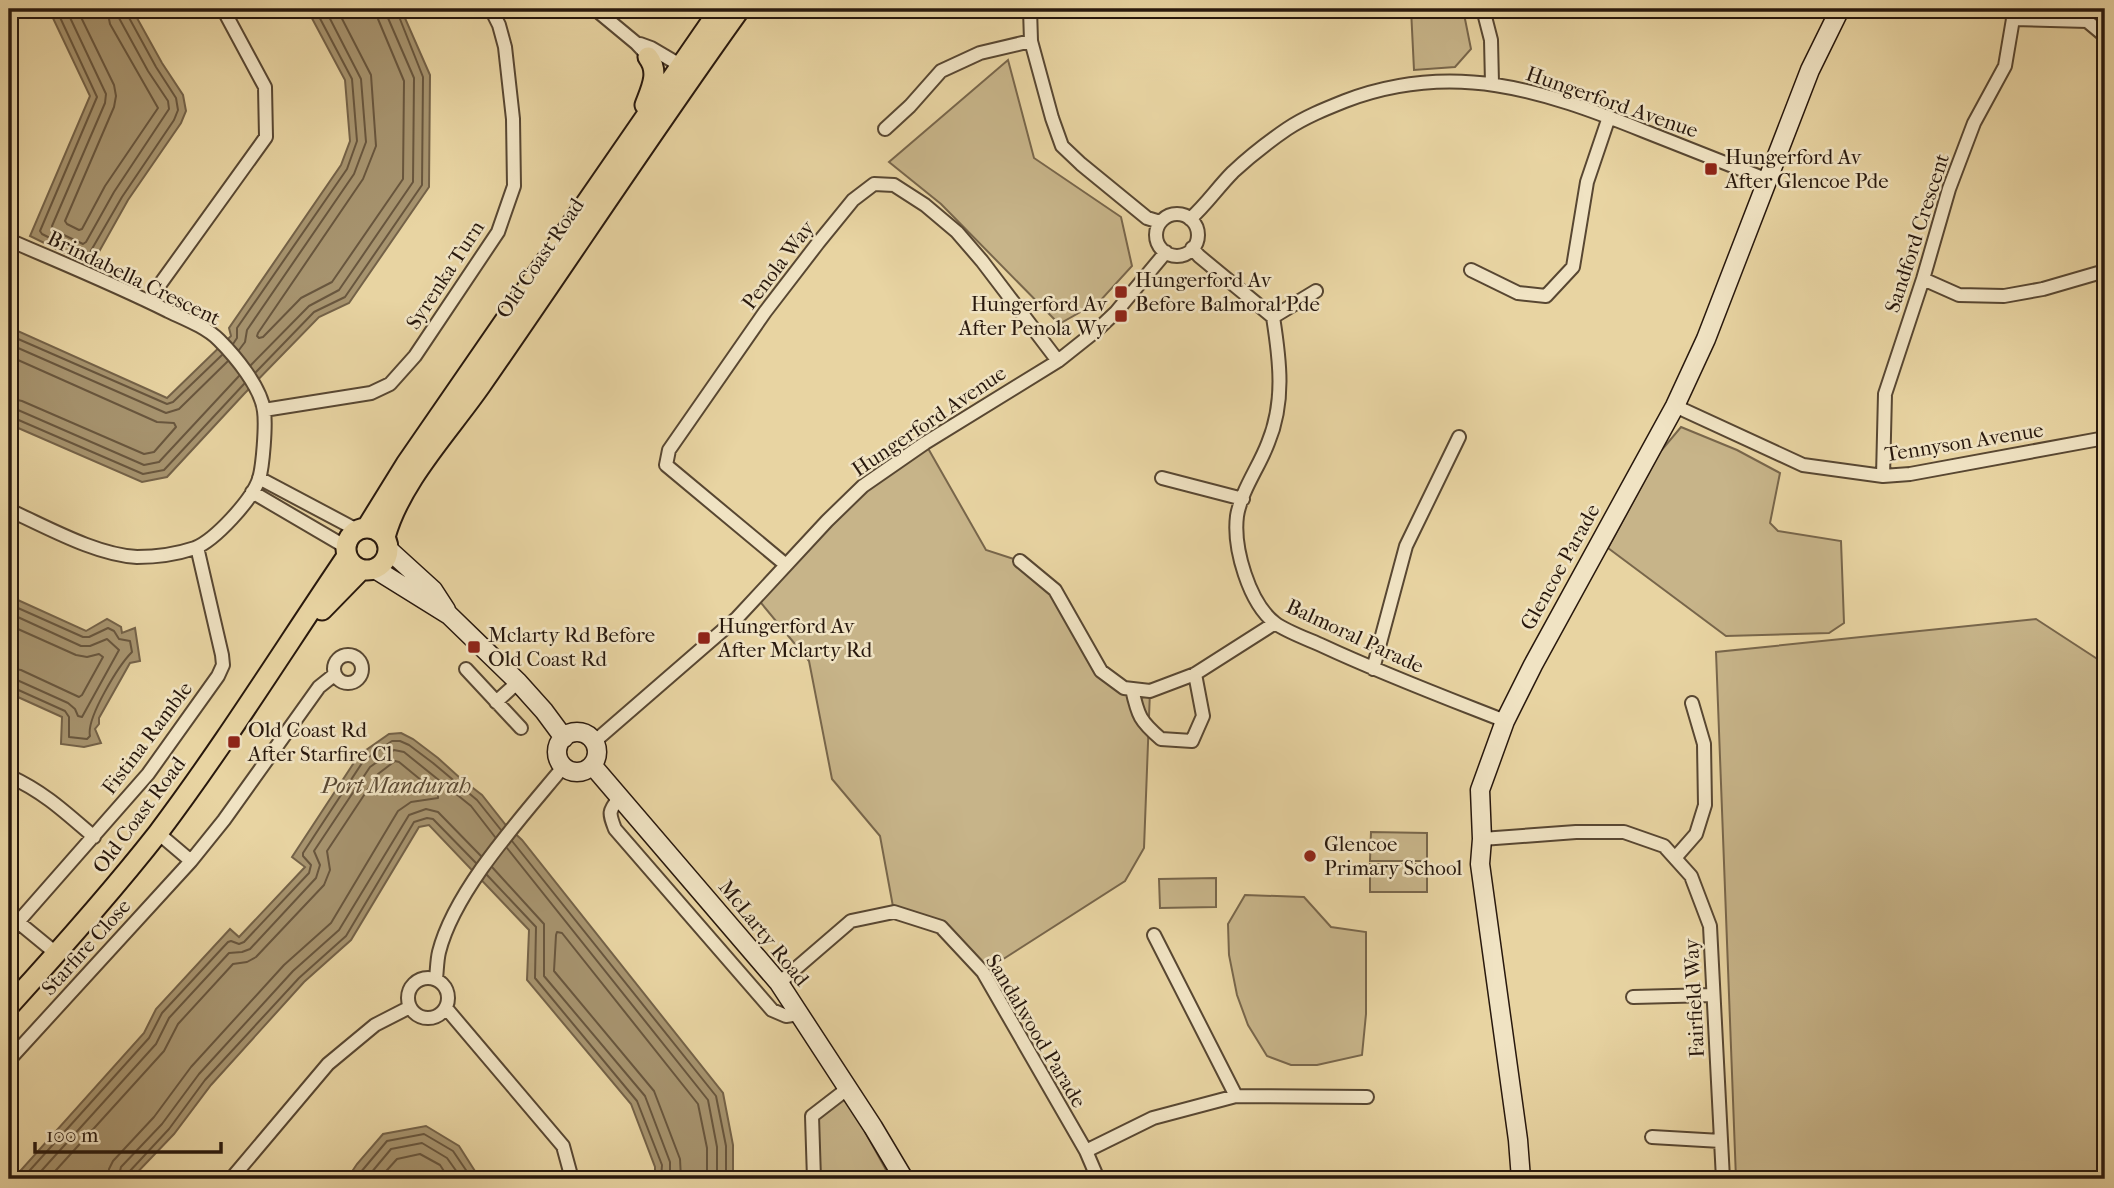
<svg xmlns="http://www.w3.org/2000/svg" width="2114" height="1188" font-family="'IM FELL French Canon',serif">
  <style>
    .green { fill: #c7b489; stroke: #78664b; stroke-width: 2 }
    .water { fill: #a7946f; stroke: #746248; stroke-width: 2 }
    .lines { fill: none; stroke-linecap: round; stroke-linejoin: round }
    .shore { stroke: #68563e; stroke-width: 2 }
    .street-casing { stroke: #584732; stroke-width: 16 }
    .secondary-casing { stroke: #28180d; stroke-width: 21 }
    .primary-casing { stroke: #28180d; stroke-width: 23 }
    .street { stroke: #f0e3c3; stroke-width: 12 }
    .secondary { stroke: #f0e3c3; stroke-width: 18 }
    .primary { stroke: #e8d4a2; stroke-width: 19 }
    .poi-dot { fill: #8f2418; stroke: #f0e3c3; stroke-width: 2.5 }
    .labels { text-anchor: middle; stroke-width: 5; stroke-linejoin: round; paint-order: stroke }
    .street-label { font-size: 21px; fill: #28180d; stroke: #f0e3c3 }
    .poi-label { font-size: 21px; fill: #28180d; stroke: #f0e3c3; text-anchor: start }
    .water-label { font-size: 23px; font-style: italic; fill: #5b4a34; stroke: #f0e3c3 }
  </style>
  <rect width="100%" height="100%" fill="#e8d4a2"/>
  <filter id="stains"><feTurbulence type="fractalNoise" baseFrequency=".00286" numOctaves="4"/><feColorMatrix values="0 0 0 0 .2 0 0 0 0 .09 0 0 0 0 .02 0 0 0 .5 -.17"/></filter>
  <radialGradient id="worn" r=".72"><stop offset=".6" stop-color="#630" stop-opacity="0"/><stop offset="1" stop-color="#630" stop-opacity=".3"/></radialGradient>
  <!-- green -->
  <path class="green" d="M1411,9h52l8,40 -16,18 -41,3z
    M1008,60l26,98 87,59 11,49 -32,35 -41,23 -118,-120 -52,-42z
    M1681,427l56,23 43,23 -10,50 8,8 63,10 3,82 -15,10 -103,3 -118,-88 52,-96z
    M925,443l61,107 34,11 35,29 46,81 23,17 26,3 -6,157 -19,33 -142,91 -42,-45 -47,-15 -14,-76 -48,-57 -23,-118 -52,-63 70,-77z
    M2036,619l69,45v515h-369l-20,-527z
    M1371,832l56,1v28h-57z
    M1370,864h57v28h-57z
    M1216,878v29l-56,1 -1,-29z
    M1245,895l59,2 27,30 35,5v82l-4,41 -45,10h-26l-24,-9 -19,-31 -11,-30 -8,-40 -1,-31z
    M846,1097l45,82h-73l-1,-59z"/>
  <!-- water -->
  <path class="water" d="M35,9h97l30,54 21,32 3,16 -5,12 -53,77 -37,66 -61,-30 60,-140 -38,-80z
    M307,9h94l29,66 -1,112 -80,116 -30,14 -75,77 -77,83 -25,5 -133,-58v-97l158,71 64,-62 -2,-8 112,-163 9,-24 -5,-61z
    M9,596l77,35 21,-12 14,8 1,6 13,-5 5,33 -10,2 -31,55v6l-4,5 6,14 -17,4 -23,-3 1,-27 -53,-24z
    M401,733l12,6 25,19 22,20 22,17 23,29 17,16 201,253 10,52v34h-78v-12l-24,-63 -104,-124 2,-50 -100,-105 -10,2 -68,113 -47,42 -93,103 -37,49 -43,45h-118l131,-146 12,-24 74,-80 9,8 66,-70 -13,-10 67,-102 30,-21z
    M426,1126l33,20 21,33h-133l10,-15 26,-30z"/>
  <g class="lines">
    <!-- shore -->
    <path class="shore" d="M53,9l5,4 39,84 -57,134 2,3 44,22 3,-2 33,-57 52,-77 4,-10 -2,-12 -20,-31 -29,-53 -1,-5
      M66,9l40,85 -1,9 -53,123 1,4 30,14 3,-2 28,-50 55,-83 -1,-8 -20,-30 -29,-53 -2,-9
      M77,9l37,76 2,11 -2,11 -49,114 2,3 12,6 3,-1 23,-43 53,-78 -48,-84 -3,-15
      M337,9l34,66 5,71 -13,33 -105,154 -1,3 2,2 4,-1 38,-39 31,-16 71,-103 1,-98 -26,-62 -2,-10
      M9,335l158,69 6,-2 49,-47
      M9,344l157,69 13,-4 49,-48
      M233,344l4,-6v-10l110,-159 10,-28 -5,-62 -37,-70
      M239,350l6,-8 2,-12 107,-156 12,-32 -5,-63 -36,-70
      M9,356l148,66 17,1 2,4 -22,25 -10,2 -122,-53 -13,-3
      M251,365l58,-59 30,-16 74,-108 1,-104 -26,-60 -1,-9
      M256,372l58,-60 31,-15 77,-112 1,-108 -27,-68
      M9,409l9,1 126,55 15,-3 80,-86
      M9,418h5l129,56 21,-4 80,-86
      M9,604l74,33h6l19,-9 6,3 5,8 11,2 2,11c-13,13 -46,66 -42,84l-3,3 -18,-2v-20l-4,-6 -51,-23h-5
      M9,613l72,33h9l17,-7 12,11 -37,67 -4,-1 -3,-7 -7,-6 -51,-23 -8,-1
      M9,625l67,30 11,2 12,-3 4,3 -21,38 -3,2 -58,-27 -12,-2
      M512,841l204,255 10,50v33
      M507,848l201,252 9,47v32
      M492,867l52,57v52l101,120 25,66v17
      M487,875l49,52 -1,51 102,123 25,64 -1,14
      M22,1179l127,-141 13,-25 66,-71 3,-1 8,3 5,-2 65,-69 2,-8 -8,-9v-3l61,-93 28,-19h8l9,4 24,18 44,37 24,30
      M34,1179l122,-135 13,-26 60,-65 13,-1 8,-3 66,-71 4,-13 -6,-14 56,-84 24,-17 10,2 67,54 24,31
      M48,1179l116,-128 14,-27 55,-60 14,-2 9,-5 68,-72 6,-15 -3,-19 51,-77 17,-13 4,1 39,32v4l-27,4 -13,9 -67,112 -47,42 -93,102 -37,50 -41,44 -4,8 -1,10
      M118,1179l3,-12 41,-43 37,-50 94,-103 46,-41 70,-115 17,-6 12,3 43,44
      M127,1179l2,-7 40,-43 36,-49 94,-102 47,-42 68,-114 13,-4 6,1 43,44
      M355,1179l32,-38 37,-7 29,17 19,28
      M366,1179l25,-30 31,-6 25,15 15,21
      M379,1179l18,-20 23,-5 20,11 9,14
      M681,1179l-1,-20 -26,-68 -100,-120 2,-36 1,-3 5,1 136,171 9,44v31"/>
    <!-- street casing -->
    <g class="street-casing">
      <path id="street" d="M595,9l41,34 16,17
        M1030,9l1,32 21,77 10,28 19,18 66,54 13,4
        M1483,9l8,31 1,43
        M2013,19l74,2 18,15
        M640,44l11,4 34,20
        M885,129l25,-23 31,-35 39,-18 51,-12
        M1156 235a21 21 0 1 1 42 0a21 21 0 1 1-42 0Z
        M1190,219c16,-14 28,-32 43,-47 17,-16 35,-30 54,-43 18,-12 38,-20 58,-28 108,-41 197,-11 299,30 41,16 82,32 124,49
        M9,240c53,23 107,45 159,71 17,8 38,16 51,29 16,16 42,47 45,71 2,14 -1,55 -5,68 -7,21 -44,61 -64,69 -18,6 -39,9 -58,9 -41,-2 -90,-30 -128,-47
        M1192,248l7,8 74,61c7,44 12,85 -5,126 -9,24 -27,48 -31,73 -4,32 12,87 38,107 10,8 35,17 48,23 60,28 121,51 182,75
        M1471,270l47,23 28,3 27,-29 14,-85 22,-65
        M1923,279l36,16 45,1 39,-7 62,-18
        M148,301l118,-164 -1,-50 -42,-78
        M1273,317l43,-26
        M1675,406l128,59 80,11 27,-2 195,-36
        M264,410l107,-17 19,-9 25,-28 83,-124 16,-46 -1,-67 -8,-72 -6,-22 -8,-16
        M1883,476l2,-82 38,-115 26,-90 25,-66 31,-57 8,-47 -3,-10
        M259,478l98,52
        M1162,478l81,21
        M252,492l94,55
        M1020,561l35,29 46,81 23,17 26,3 45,-17 80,-51
        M786,565l-120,-100 3,-15 96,-138 53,-69 35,-43 21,-16 20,1 31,20 32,27 25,29 76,100
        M334 669a14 14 0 1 1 28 0a14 14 0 1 1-28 0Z
        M466,669l55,59
        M1373,669l33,-123 53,-109
        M1132,689c6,27 8,32 29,50l31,2 11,-25 -8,-42
        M496,702l22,-20
        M594,742l143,-124 90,-97 36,-35 62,-43 133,-82 39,-31 19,-18 50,-60
        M9,776c35,16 56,36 85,61
        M619,798c-11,14 -10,15 -4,31l157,181 14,6 13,-2
        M1482,839l94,-7h48l40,14 27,30 19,50 13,253
        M1675,858l21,-24 9,-29 -1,-61 -12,-41
        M191,861l33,-41 95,-133 15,-12
        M18,922l130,-148 70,-98 5,-11 -1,-10 -25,-108
        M9,932l9,-10 39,32
        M1154,935l82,161
        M408 998a20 20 0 1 1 40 0a20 20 0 1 1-40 0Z
        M436,979c1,-9 1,-19 3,-27 16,-63 84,-136 125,-186
        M779,983l72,-62 43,-9 47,15 42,45 103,179 12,28
        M1633,997l80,-2
        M446,1008l117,138 9,33
        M9,1060l182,-199 -33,-28
        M1652,1137l69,4
        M1086,1151l67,-33 83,-22 131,1
        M231,1179l97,-115 47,-39 35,-18
        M814,1179l-2,-63 35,-27"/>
    </g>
    <!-- secondary casing -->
    <g class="secondary-casing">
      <path id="secondary" d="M389,550l44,40 13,20
        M375,569l74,46 69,67 26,29 20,27
        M557 752a20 20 0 1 1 40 0a20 20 0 1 1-40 0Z
        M592,765l187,218 94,144 31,52
        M1521,1179l-3,-39 -38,-276 2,-25 -2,-49 25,-69 28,-56 142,-259 31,-67 104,-269 30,-61"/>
    </g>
    <!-- primary casing -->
    <g class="primary-casing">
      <path id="primary" d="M645,105c6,-16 15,-33 3,-48
        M367,527l39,-63 314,-455
        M346 549a21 21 0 1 1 42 0a21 21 0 1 1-42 0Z
        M385,537c15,-55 64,-106 96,-152 87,-125 170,-252 259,-376
        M322,610l39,-40
        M9,1006c51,-56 102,-113 149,-173 67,-89 126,-184 189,-277"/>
    </g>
    <!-- street -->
    <use href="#street" class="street"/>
    <!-- secondary -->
    <use href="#secondary" class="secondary"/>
    <!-- primary -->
    <use href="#primary" class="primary"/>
  </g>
  <!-- markers -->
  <g class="poi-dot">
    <rect x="1704" y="162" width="14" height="14" rx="3.5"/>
    <rect x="1114" y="285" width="14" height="14" rx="3.5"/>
    <rect x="1114" y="309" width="14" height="14" rx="3.5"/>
    <rect x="697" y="631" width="14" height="14" rx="3.5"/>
    <rect x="467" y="640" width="14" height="14" rx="3.5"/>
    <rect x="227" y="735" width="14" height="14" rx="3.5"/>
    <circle cx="1310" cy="856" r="7"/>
  </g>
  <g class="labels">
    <!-- street labels -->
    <g class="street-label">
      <text transform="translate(1612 102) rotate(19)" y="7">Hungerford Avenue</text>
      <text transform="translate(1917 233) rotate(-72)" y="7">Sandford Crescent</text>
      <text transform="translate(540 258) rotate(-56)" y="7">Old Coast Road</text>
      <text transform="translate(778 265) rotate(-53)" y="7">Penola Way</text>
      <text transform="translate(445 275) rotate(-57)" y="7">Syrenka Turn</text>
      <text transform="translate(134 278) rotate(26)" y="7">Brindabella Crescent</text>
      <text transform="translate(929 421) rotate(-34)" y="7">Hungerford Avenue</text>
      <text transform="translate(1964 442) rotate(-9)" y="7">Tennyson Avenue</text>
      <text transform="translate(1560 567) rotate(-61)" y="7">Glencoe Parade</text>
      <text transform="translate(1355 636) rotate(25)" y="7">Balmoral Parade</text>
      <text transform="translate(147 738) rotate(-53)" y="7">Fistina Ramble</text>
      <text transform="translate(139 815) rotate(-53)" y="7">Old Coast Road</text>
      <text transform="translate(764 933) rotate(51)" y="7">McLarty Road</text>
      <text transform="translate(86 947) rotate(-48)" y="7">Starfire Close</text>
      <text transform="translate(1694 998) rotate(-93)" y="7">Fairfield Way</text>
      <text transform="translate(1036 1031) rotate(59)" y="7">Sandalwood Parade</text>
    </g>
    <!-- poi labels -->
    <g class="poi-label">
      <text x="1725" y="164">Hungerford Av<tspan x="1725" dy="24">After Glencoe Pde</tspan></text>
      <text x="1135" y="287">Hungerford Av<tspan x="1135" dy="24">Before Balmoral Pde</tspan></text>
      <text x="1107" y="311" text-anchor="end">Hungerford Av<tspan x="1107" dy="24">After Penola Wy</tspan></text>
      <text x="718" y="633">Hungerford Av<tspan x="718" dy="24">After Mclarty Rd</tspan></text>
      <text x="488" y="642">Mclarty Rd Before<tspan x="488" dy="24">Old Coast Rd</tspan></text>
      <text x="248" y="737">Old Coast Rd<tspan x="248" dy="24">After Starfire Cl</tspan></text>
      <text x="1324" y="851">Glencoe<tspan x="1324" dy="24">Primary School</tspan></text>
    </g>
    <!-- water labels -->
    <g class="water-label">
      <text x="396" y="793">Port Mandurah</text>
    </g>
  </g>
  <!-- margin -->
  <rect width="2114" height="1188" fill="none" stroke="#e8d4a2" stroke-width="35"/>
  <rect x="10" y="10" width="2093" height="1167" fill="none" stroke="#28180d" stroke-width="3.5"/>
  <rect x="18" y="18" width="2079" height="1153" fill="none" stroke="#28180d" stroke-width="2"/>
  <!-- scale -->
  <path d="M35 1142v10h186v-10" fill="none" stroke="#28180d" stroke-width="3.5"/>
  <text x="46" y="1142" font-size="21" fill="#28180d" stroke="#f0e3c3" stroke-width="5" paint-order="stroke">100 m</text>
  <rect width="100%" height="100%" filter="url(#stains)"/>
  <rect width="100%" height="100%" fill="url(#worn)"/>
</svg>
